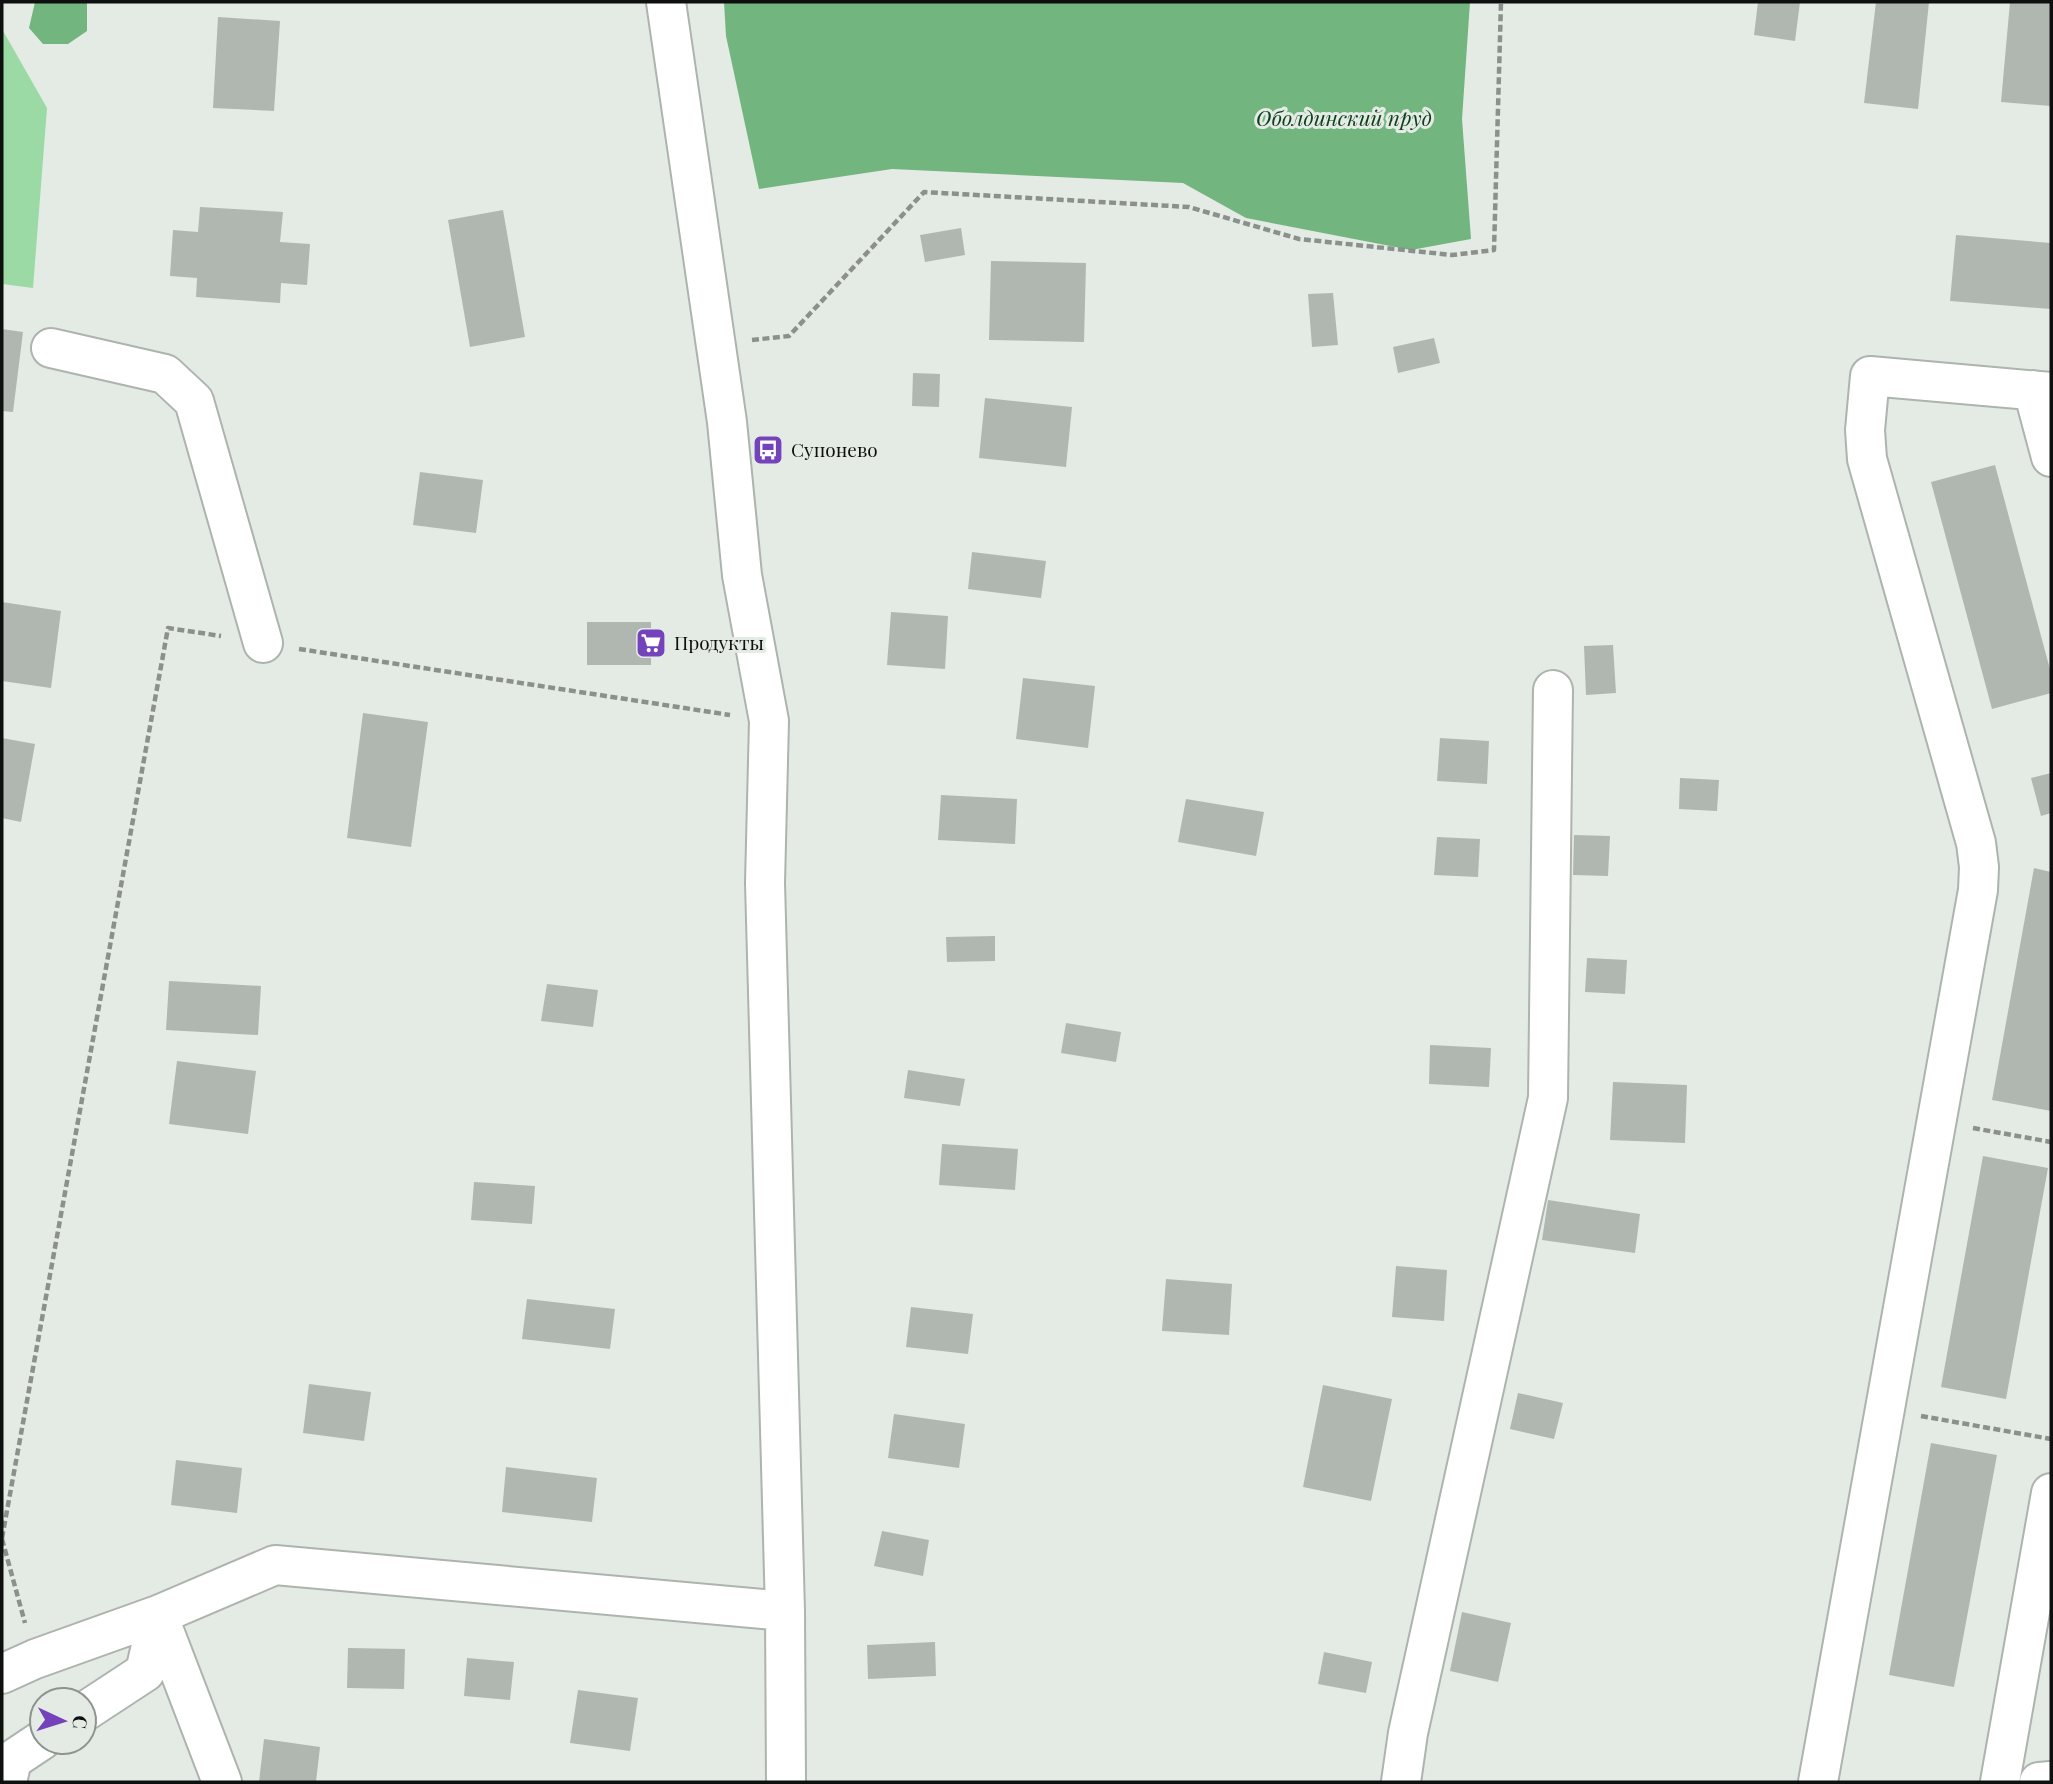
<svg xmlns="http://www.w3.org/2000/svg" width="2053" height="1784" font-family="'Playfair Display',serif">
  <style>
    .green { fill: #9bd9a5 }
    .water { fill: #72b57e }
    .building { fill: #b0b7b0 }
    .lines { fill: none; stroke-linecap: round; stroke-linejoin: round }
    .minor-casing { stroke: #adb3ad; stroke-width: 42 }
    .path { stroke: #8b908c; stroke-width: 4.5; stroke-dasharray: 7 3.5; stroke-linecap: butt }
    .minor { stroke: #fff; stroke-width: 38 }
    .labels { text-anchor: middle; stroke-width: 6; stroke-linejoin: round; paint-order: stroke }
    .poi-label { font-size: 19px; fill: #0d100e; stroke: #e4ebe5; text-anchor: start }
    .water-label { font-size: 21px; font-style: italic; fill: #0e401c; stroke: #e4ebe5 }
  </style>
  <rect width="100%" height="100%" fill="#e4ebe5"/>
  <!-- green -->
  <path class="green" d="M2,29l45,79 -14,180 -31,-4z"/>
  <!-- water -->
  <path class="water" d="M35,2h52v29l-19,13h-25l-14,-16z
    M724,2h746l-8,117 9,120 -60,11 -165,-32 -63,-35 -291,-14 -133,20 -33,-153z"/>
  <!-- building -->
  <path class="building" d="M1758,2h42l-5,39 -41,-6z
    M1876,2h53l-11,107 -54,-6z
    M2010,2h41v104l-50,-4z
    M218,17l62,4 -6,90 -61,-3z
    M200,207l83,5 -3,30 30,2 -3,41 -26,-2 -1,20 -84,-6 1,-19 -27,-2 3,-46 25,2z
    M503,210l22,127 -55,10 -22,-127z
    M961,228l4,27 -40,7 -5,-27z
    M1956,235l95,8v66l-101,-8z
    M991,261l95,2 -2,79 -95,-2z
    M1333,293l5,52 -26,2 -4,-53z
    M2,329l21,3 -10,80 -11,-1z
    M1434,338l6,25 -42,10 -5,-26z
    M913,373l27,1 -1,33 -27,-1z
    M985,398l87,9 -6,60 -87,-9z
    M1995,465l56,208v20l-59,16 -61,-227z
    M420,472l63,8 -7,53 -63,-8z
    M972,552l74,9 -5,37 -73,-9z
    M2,602l59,9 -10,77 -49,-7z
    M891,612l57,4 -3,53 -58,-4z
    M587,622h64v43h-64z
    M1613,645l3,48 -30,2 -2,-49z
    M1023,678l72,8 -7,62 -72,-9z
    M363,713l65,9 -17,125 -64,-9z
    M2,738l33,6 -14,78 -19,-4z
    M1440,738l49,3 -2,43 -50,-3z
    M2051,773v40l-10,3 -10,-38z
    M1680,778l39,2 -2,31 -38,-2z
    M941,795l76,4 -2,45 -77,-4z
    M1186,799l78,13 -8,44 -78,-14z
    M1574,835l36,1 -2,40 -35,-1z
    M1437,837l43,2 -2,38 -44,-2z
    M2034,868l17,4v239l-59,-11z
    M995,936v25l-48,1 -1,-25z
    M1587,958l40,2 -2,34 -40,-2z
    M169,981l92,5 -3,49 -92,-5z
    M547,984l51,6 -5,37 -52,-6z
    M1066,1023l55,9 -5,30 -55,-9z
    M1430,1045l61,3 -2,39 -60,-3z
    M177,1061l79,10 -8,63 -79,-10z
    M908,1070l57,9 -5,27 -56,-8z
    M1613,1082l74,3 -2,58 -75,-3z
    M942,1144l76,5 -3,41 -76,-5z
    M1983,1156l65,12 -42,231 -65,-12z
    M474,1182l61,4 -3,38 -61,-4z
    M1548,1200l92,14 -5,39 -93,-13z
    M1396,1266l51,4 -3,51 -52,-4z
    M1166,1279l66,5 -3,51 -67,-4z
    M527,1299l88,10 -5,40 -88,-10z
    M911,1307l62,7 -5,40 -62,-7z
    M309,1384l62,8 -7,49 -61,-8z
    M1323,1385l69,14 -21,102 -68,-14z
    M1518,1393l45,10 -9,36 -44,-10z
    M894,1414l71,10 -6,44 -71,-10z
    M1931,1443l66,12 -43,232 -65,-12z
    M176,1460l66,8 -5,45 -66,-8z
    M506,1467l91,11 -5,44 -90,-10z
    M882,1531l47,9 -6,36 -49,-10z
    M1462,1612l49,11 -13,59 -48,-11z
    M935,1642l1,34 -68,3 -1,-34z
    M348,1648l57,1 -1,40 -57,-1z
    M1324,1652l48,10 -6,31 -48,-9z
    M467,1658l47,4 -4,38 -46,-4z
    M578,1690l60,8 -8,53 -60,-8z
    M264,1739l56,8 -4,35h-57z"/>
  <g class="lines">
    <!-- minor casing -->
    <g class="minor-casing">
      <path id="minor" d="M666,2l61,420 15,153 27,146 -4,162 20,728 1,171
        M51,348l114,26 29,27 69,242
        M2033,390l18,67
        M2,1674l33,-15 123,-44 64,167
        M84,1712l61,-40 13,-57 117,-50 510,46
        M7,1782l5,-22 30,-20
        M1401,1782l7,-49 140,-635 5,-408
        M1818,1782l160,-892 1,-23 -3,-24 -109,-384 -2,-29 5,-54 181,16
        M2000,1782l51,-289
        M2039,1782l12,-1"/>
    </g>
    <!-- path -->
    <path class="path" d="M752,340l37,-4 135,-144 265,15 110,32 153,16 42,-5 7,-248
      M299,649l431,66
      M1973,1128l78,14
      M1921,1416l130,23
      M2,1538l166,-910 53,8
      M2,1539l23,84"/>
    <!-- minor -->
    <use href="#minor" class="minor"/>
  </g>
  <!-- icons -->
  <defs>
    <g id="bus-square" transform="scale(1.575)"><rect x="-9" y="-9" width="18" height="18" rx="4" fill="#7442ba" stroke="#e4ebe5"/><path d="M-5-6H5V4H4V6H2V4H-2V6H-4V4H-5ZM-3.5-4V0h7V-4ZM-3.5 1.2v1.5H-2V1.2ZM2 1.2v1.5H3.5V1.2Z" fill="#fff"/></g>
    <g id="supermarket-square" transform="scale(1.575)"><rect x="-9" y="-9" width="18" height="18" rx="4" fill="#7442ba" stroke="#e4ebe5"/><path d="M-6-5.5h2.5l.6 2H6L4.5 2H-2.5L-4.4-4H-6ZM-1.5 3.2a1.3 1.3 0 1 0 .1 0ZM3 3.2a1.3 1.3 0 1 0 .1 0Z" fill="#fff"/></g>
  </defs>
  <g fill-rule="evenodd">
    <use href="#bus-square" x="768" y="450"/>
    <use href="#supermarket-square" x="651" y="643"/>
  </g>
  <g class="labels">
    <!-- poi labels -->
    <g class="poi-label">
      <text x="791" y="457">Супонево</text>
      <text x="674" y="650">Продукты</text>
    </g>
    <!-- water labels -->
    <g class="water-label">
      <text x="1344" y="126">Оболдинский пруд</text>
    </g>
  </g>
  <!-- border -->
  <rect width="2053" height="1784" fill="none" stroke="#0d100e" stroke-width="7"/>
  <!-- north arrow -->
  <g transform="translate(63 1721) rotate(94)"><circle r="33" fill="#e4ebe5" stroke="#8e938f" stroke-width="2"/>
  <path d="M0-5L12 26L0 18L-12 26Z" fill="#7442ba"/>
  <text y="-10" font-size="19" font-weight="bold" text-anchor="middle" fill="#0d100e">С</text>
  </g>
</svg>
